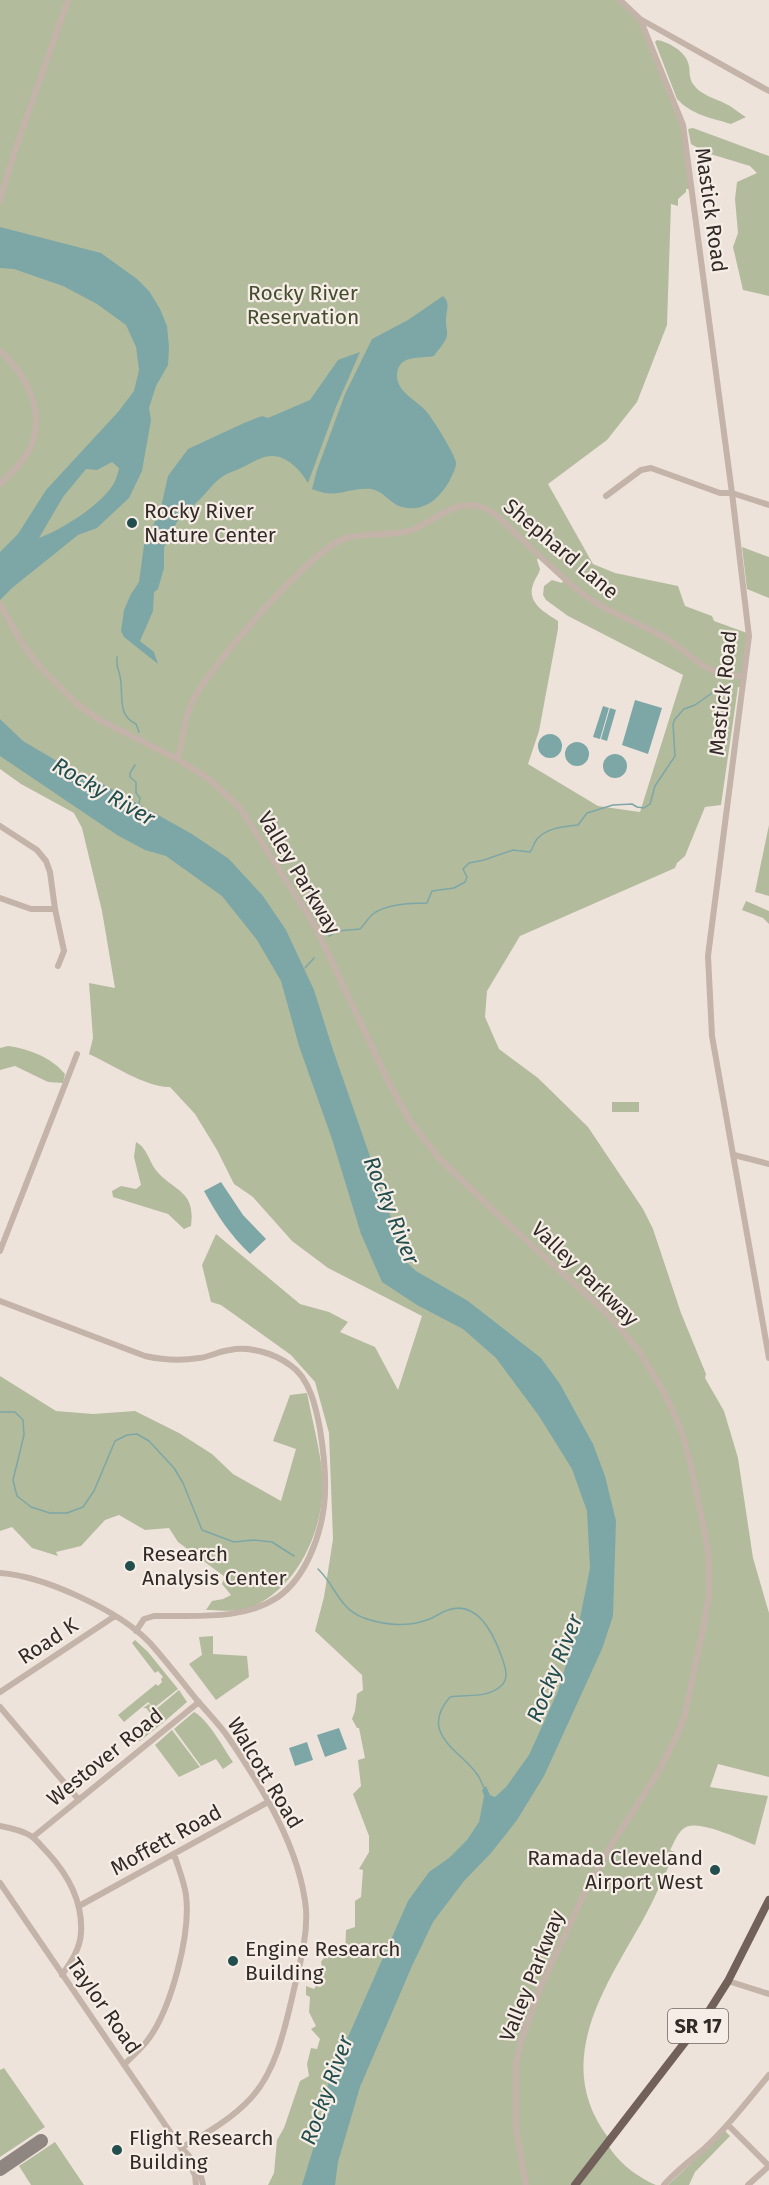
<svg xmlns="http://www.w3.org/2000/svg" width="769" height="2185" font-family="'Fira Sans',sans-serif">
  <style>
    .green { fill: #b3bb9d; fill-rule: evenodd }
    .water { fill: #7da7a6; fill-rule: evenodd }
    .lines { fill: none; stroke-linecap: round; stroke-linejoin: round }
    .stream { stroke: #7da7a6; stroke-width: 1.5 }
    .taxiway { stroke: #908681; stroke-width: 14 }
    .minor { stroke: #c4b3a8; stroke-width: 6 }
    .major { stroke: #72615a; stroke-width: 8 }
    .poi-dot { fill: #224e4e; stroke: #f6eee6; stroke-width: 2 }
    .labels { text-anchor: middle; stroke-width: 4.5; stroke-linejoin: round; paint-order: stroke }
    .shield { fill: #f6eee6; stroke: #6d6560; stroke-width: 1.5 }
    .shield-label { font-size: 20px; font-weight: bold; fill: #322a27 }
    .street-label { font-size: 21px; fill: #322a27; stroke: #f6eee6 }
    .park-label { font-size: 21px; fill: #444d2e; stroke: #f6eee6 }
    .poi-label { font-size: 21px; fill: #322a27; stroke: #f6eee6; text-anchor: start }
    .water-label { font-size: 22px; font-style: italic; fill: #224e4e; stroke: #f6eee6 }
  </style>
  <rect width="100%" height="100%" fill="#eee3db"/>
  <!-- green -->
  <path class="green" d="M0,0h621l17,17 43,107 9,65h-4v3l-8,7v7l-7,-2 -4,121 -30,77 -30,38 -59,44 45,80 22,9 63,13 7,20 27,10 2,5 33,12 -6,54h-3l-17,118 -16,2 -20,49 -8,7 -2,5 -155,68 -33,55 -2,26 14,32 39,29 50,49 55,82 10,20 28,84 25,61 -1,4 19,33 14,47 15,100 16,55v164l-51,-13 -8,23 58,9 -13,49c-16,-6 -60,-28 -72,-16 -6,5 -9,14 -13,21l5,2c-10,22 -19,44 -31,66 -39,70 -94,145 -34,222l-3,3c9,18 30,34 49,42h-388l6,-12 3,-33 7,-12 16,-47 9,-5 -2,-12 4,-16 6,1 3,-10 -9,-10 5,-3 -7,-14 1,-15 -4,-2v-9l8,3 2,-3 5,1v-2l-4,-2 7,-8 -3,-13 4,-6 20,-1 1,-25 9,-3v-26l6,-4 2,-27 -4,-1 10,-17v-16l-16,-42 8,-8 -3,-26 7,-2 -6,-30h-2l-5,-9 3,-8 2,-17 6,-4 -1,-15 -47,-44 9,-34 9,-58 -4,-106 -14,-51 -24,-27 -70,-50 -10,-3 -9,-37 14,-31 84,70 29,8 19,10 -8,10 35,15 23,43 24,-74 -94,-48 -36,-27 -39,-44 -19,-13 -17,-34 -22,-36 -25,-27c-23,1 -59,-23 -81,-33l4,-16 -4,-55 26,5 -13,-77 -20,-83 -8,-15 -53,-29 -21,-15zM538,558l25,23 -1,2 -10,-3 -8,6 -1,9 3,5 22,16 115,59 -43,137 -42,-6 -70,-42 11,-33 19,-102v-8c-14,-9 -33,-19 -24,-39 2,-5 5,-8 6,-13l-3,-9z
    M657,40c12,2 30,12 32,26 1,6 0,12 4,18 7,11 22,14 33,20 7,3 13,9 20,13l-15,7c-20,-6 -39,-9 -54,-25l-22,-57z
    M693,128l76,28v140l-26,-6 -10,-43 5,-14 -3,-34 2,-17 20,-9 -7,-7 -43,-13 -16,-9 -3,-15z
    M742,547l27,10v41l-22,-9z
    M769,825v71l-14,-4z
    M746,901l23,10v13l-6,-6 -21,-8z
    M8,1046c21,3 43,11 57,28l-2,9 -15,-1 -33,-16 -15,4v-22z
    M612,1102h27v10h-27z
    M136,1142c10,5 13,18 19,27 18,23 41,20 36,57l-7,3 -16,-15 -55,-17 -1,-6 9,-5 15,3 5,-4 -7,-28z
    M0,1376l56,35 37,3 42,-3 44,22 33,21 21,20 48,27 15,-52 -23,-8 17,-46 17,-2c5,27 15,63 16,90 0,48 -25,104 -71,124 -14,6 -31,3 -46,3l6,-9 11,-2 8,-4 -9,-11 3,-7 -47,-35 -9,-14 -24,2 -26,-15 -14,5 -24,26 -25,6 2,4 -26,-8 -20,-21 -12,4z
    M213,1636v18l34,2 2,21 -33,23 -27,-36 13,-9 -3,-18z
    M135,1640l13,12 30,37 -24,19 -6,-6 -24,20 -6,-7 38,-31 2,2 4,-4 -1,-3 2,-2 -5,-6 -3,2 -23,-30z
    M179,1690l8,12 -22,19 -10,-11z
    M149,1704l15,18 -24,19 -4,-2 4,-4 -2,-4 16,-13 -8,-10h-3z
    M194,1712c14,7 30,37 39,50l-10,7 -7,-10 -15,7 -27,-37z
    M172,1730l28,37 -21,10 -24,-32z
    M4,2068l41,59 -45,30v-87z
    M725,2131l5,5 -35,36 -6,13h-21z
    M55,2142l29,43h-53l-12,-19z"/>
  <!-- water -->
  <path class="water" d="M0,227l101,26 36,26 12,12 11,18 7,17 2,21 -1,18 -12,21 -7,22 2,12 -9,51 -13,27 -32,30 -19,7 -66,53 -12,12v-48l18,-18 28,-44 72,-78 16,-21 5,-21 -3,-23 -10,-22 -29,-21 -34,-18 -49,-17 -14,-1zM112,462l7,6c-1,4 -2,9 -4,13 -10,22 -54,49 -76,57l24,-41 23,-28 11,1z
    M443,296c8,8 3,14 3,23 -1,7 3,13 0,20 -3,6 -9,12 -12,17 -14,3 -35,-2 -37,18 -1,17 17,25 27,35 6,4 33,49 32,54 0,6 -4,12 -6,17 -10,18 -26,33 -48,27 -12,-3 -18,-16 -31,-18 -23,-2 -34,11 -59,0l5,-19 28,-76 27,-55 36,-19z
    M360,352l-24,55 -28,76c-10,-17 -28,-34 -49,-24 -5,2 -11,6 -16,8 -8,4 -19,7 -25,13 -11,9 -24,32 -39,31v7l-15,29v21l-6,21 -4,3 -1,19 -13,30 14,11 4,12 -34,-27 -3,-6 3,-21 7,-16 8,-12 5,-37 14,-30h11l1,-7 -9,-1 7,-31 20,-27 56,-26 18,-7 6,2 42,-18 28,-40z
    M635,700l27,8 -14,46 -26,-9z
    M603,706l6,2 -9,31 -7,-2z
    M610,708l6,2 -9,31 -6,-2z
    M0,719l23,22 39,23 39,19 91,51 37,25 34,37 23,34 28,60 19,60 56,161 12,46 15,14 52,30 73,57 19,26 33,60 12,32 11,45 -3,95 -11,33 -58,127 -27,44 -26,33 -27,28 -31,41 -21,44 -52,121 -22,75 -3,23h-33l16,-52 11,-53 79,-179 21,-29 20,-14 18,-18 12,-18 5,-26 -2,-6 4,-4 4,9 5,2 11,-10 23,-32 29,-64 21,-68 11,-55 -3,-57 -15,-42 -33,-53 -43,-58 -33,-29 -46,-24 -35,-23 -21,-48 -29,-95 -33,-93 -18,-65 -24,-41 -35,-44 -56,-40 -21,-6 -28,-15 -117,-79z
    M538 746a12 12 0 1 1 24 0a12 12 0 1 1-24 0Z
    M565 754a12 12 0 1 1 24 0a12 12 0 1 1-24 0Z
    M603 766a12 12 0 1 1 24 0a12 12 0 1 1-24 0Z
    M221,1182l22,33 23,24 -16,15c-20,-19 -33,-39 -46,-63z
    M339,1728l8,21 -22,8 -8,-22z
    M307,1742l6,18 -18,6 -6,-18z"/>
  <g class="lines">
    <!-- stream -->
    <path class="stream" d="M117,657c-1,11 1,10 3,19 4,17 -4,39 16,48l3,8
      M135,765l-5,8v4l6,5v11l4,5 -1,7
      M329,936l8,-5 23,-2c5,-5 8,-11 13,-15 14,-11 37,-10 54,-11l5,-12 22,-3 11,-6 2,-5 -4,-8 6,-6 15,-3 29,-10 17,2c3,-4 4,-9 7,-13 11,-12 27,-12 41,-14l9,-12 26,-8 19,-1 5,3 7,1 6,-4 5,-18 20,-30 -2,-32 2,-5 9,-10 11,-4 20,-14 10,2
      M305,968l9,-10
      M0,1412h15l8,8 1,15 -11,45 4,16 14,11 19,6h17l16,-6 11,-16 21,-50 12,-6 10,-1 12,7 25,27 9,15 19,47 32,12 19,-2 19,2 22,14
      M318,1569c18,17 20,39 46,49 20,7 43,9 63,2 7,-2 14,-8 21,-10 29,-10 45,23 53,45 3,9 9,22 1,30 -14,14 -35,9 -52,12 -33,38 13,54 29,80 2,4 4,9 6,13"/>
    <!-- taxiway -->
    <path class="taxiway" d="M0,2169l41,-28"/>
    <!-- minor -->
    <path class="minor" d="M620,0l20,19 129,72
      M640,19l43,106 49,368 17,143 -41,320 4,80 57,322
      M0,201l13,-45 55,-156
      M0,351c28,25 48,65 28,101 -7,13 -18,22 -28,32
      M606,496l35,-26 10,-2 69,25h12l37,12
      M0,604l20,36 18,25 39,39 21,15 79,40 32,20 31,29 75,118 75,159 20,36 28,36 56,54 106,96 19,20 20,24 26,43 16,36 9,31 18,88 1,45 -5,30 -19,90 -7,19 -19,38 -51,79 -22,40 -45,96 -20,55 -5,22v67l10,55
      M177,759c7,-18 6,-39 15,-57 16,-33 120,-155 154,-164 20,-5 42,-2 63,-7 25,-8 47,-35 75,-23 13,5 22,17 32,26 19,17 37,35 57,52 30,26 59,33 91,51 14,8 26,20 40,29 11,7 27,9 40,11
      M0,826l37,24 9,11 4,11 5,37 9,42 -6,15
      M0,898l31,11h24
      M734,1155l35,9
      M0,1251l77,-197
      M0,1301l145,55c18,4 36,5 54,2 11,-1 20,-7 31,-8 19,-4 44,3 60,15 20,13 26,43 30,64 4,25 7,52 4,77 -4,32 -19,72 -46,91 -36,24 -82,18 -124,19l-10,3 -8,12
      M0,1573c44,3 120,38 150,70 16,18 31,37 46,56 11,13 23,25 32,38 34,50 72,111 78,172 2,30 -8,61 -14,89 -8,34 -17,74 -41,100 -19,21 -46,36 -70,50
      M0,1692l115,-76
      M0,1707l79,93
      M0,1826c11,2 21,4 31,10 6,4 11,11 17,17 20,22 35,49 33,80 -1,16 -10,29 -19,42
      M33,1837l166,-135
      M0,1883l181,265 14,27 1,10
      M79,1906l189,-104
      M728,1981l41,13
      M124,2065c7,-8 16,-15 23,-24 24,-31 44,-107 39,-146 -2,-14 -8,-28 -12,-41
      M728,2125l41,41 -21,19
      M181,2148c11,9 20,24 22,37
      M664,2185c12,-14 27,-25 41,-37 24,-22 43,-48 64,-73"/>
    <!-- major -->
    <path class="major" d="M575,2185l134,-174 19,-30 41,-81"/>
  </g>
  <!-- markers -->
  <g class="poi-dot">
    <circle cx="132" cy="523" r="6"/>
    <circle cx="130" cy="1566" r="6"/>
    <circle cx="715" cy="1870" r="6"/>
    <circle cx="233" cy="1961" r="6"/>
    <circle cx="117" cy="2150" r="6"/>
  </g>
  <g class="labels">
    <!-- shield labels -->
    <rect class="shield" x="668" y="2009" width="60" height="34" rx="4.5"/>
    <g class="shield-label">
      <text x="698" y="2033">SR 17</text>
    </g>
    <!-- street labels -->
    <g class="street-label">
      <text transform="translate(711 210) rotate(82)" y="7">Mastick Road</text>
      <text transform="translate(561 549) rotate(40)" y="7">Shephard Lane</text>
      <text transform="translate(723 693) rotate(-84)" y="7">Mastick Road</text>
      <text transform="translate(299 873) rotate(59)" y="7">Valley Parkway</text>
      <text transform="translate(585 1274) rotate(44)" y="7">Valley Parkway</text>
      <text transform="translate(48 1641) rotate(-33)" y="7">Road K</text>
      <text transform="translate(105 1757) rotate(-39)" y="7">Westover Road</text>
      <text transform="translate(265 1773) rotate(59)" y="7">Walcott Road</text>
      <text transform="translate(166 1840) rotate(-29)" y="7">Moffett Road</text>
      <text transform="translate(532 1976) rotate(-68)" y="7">Valley Parkway</text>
      <text transform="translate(104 2006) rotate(55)" y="7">Taylor Road</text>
    </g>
    <!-- park labels -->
    <g class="park-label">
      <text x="303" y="300">Rocky River<tspan x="303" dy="24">Reservation</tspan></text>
    </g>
    <!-- poi labels -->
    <g class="poi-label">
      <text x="144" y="518">Rocky River<tspan x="144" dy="24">Nature Center</tspan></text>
      <text x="142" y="1561">Research<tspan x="142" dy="24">Analysis Center</tspan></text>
      <text x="703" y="1865" text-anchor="end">Ramada Cleveland<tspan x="703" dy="24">Airport West</tspan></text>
      <text x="245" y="1956">Engine Research<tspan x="245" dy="24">Building</tspan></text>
      <text x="129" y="2145">Flight Research<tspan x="129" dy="24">Building</tspan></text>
    </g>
    <!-- water labels -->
    <g class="water-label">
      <text transform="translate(104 791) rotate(30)" y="8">Rocky River</text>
      <text transform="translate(392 1210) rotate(68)" y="8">Rocky River</text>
      <text transform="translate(554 1668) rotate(-68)" y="8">Rocky River</text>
      <text transform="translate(326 2090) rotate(-70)" y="8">Rocky River</text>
    </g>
  </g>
</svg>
